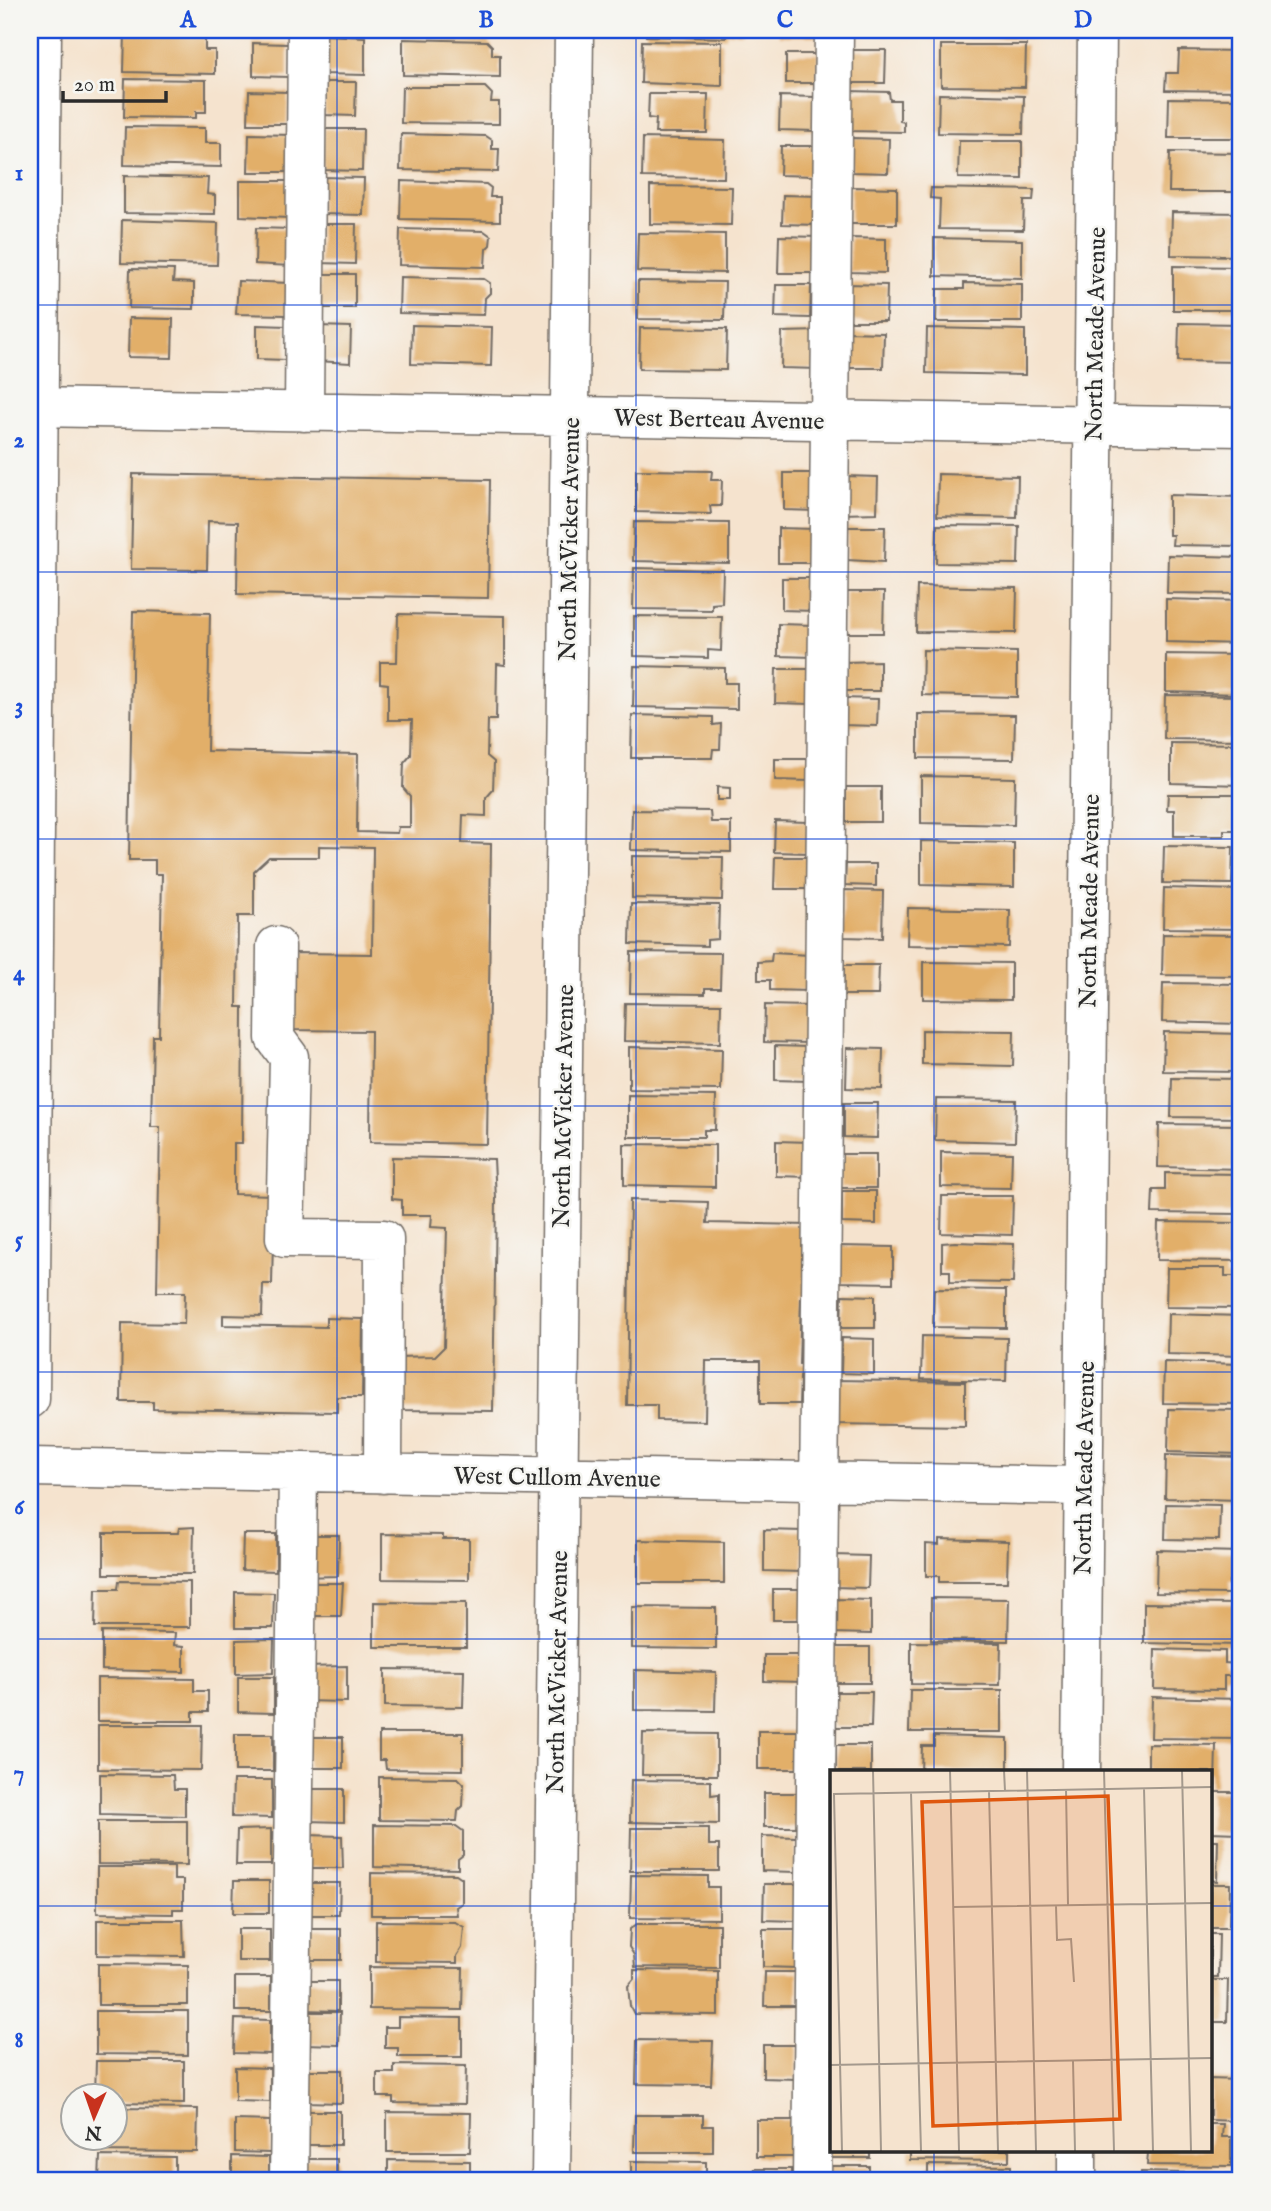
<svg xmlns="http://www.w3.org/2000/svg" width="1271" height="2211" font-family="'IM FELL English',serif">
  <style>
    .building { fill: #e2af69 }
    .lines { fill: none; stroke-linecap: round; stroke-linejoin: round }
    .minor-casing { stroke: #726b64; stroke-width: 41 }
    .minor { stroke: #fff; stroke-width: 38 }
    .grid { fill: none; stroke: #1d4ed8; stroke-width: 2; stroke-opacity: 0.55 }
    .labels { text-anchor: middle; stroke-width: 5; stroke-linejoin: round; paint-order: stroke }
    .street-label { font-size: 24px; fill: #2b2b2b; stroke: #f6f6f2 }
    .inset-road { fill: none; stroke: #a4998d; stroke-width: 2 }
    .view { fill: #df570e; fill-opacity: 0.15; stroke: #df570e; stroke-width: 3.5 }
    .inset-edge { fill: none; stroke: #2b2b2b; stroke-width: 3.5 }
    .neatline { fill: none; stroke: #1d4ed8; stroke-width: 2.5 }
    .grid-label { font-size: 23px; text-anchor: middle; font-weight: bold; fill: #1d4ed8 }
  </style>
  <rect width="100%" height="100%" fill="#f6f6f2"/>
  <filter id="ink" filterUnits="userSpaceOnUse"><feTurbulence type="fractalNoise" baseFrequency=".0143" numOctaves="2"/><feDisplacementMap in="SourceGraphic" scale="14" xChannelSelector="R" yChannelSelector="G"/><feConvolveMatrix kernelMatrix="1 2 1 2 8 2 1 2 1" color-interpolation-filters="sRGB"/></filter>
  <filter id="wash" filterUnits="userSpaceOnUse"><feTurbulence type="fractalNoise" baseFrequency=".00686" numOctaves="4" result="noise"/><feDisplacementMap in="SourceGraphic" scale="28" xChannelSelector="R" yChannelSelector="G"/><feGaussianBlur stdDeviation="1.57" result="paint"/><feColorMatrix in="noise" values="0 0 0 0 0 0 0 0 0 0 0 0 0 0 0 0 0 1.4 0 .05"/><feComposite in="paint" operator="in"/></filter>
  <g filter="url(#wash)">
    <rect width="100%" height="100%" fill="#f5e3ce"/>
    <g id="blocks">
      <!-- building -->
      <path class="building" d="M646,30h100l-5,3h-14l-1,5 -80,-2z
        M779,30h40v6h-40z
        M854,30h34v5h-34z
        M959,30h77v8l-77,-1z
        M125,32l80,2v16h10v24l-91,-2z
        M324,35l41,2v38l-42,-1z
        M403,39l84,2 5,5v9h8v22l-97,-2z
        M642,41l80,1v44l-81,-3z
        M253,43l35,1v33l-35,-1z
        M941,45h85l-1,42 -84,-1z
        M851,50h35l-1,33h-35z
        M1179,50l62,1 -1,40 -75,-1 1,-17h12z
        M786,54h32v29h-32z
        M125,79l81,1v32h-10v6l-72,-1z
        M325,82h31l-1,34 -31,-1z
        M402,87h83l7,7 -1,8h8v22l-98,-1z
        M249,91l39,1 -1,32h-39z
        M849,91l40,1 1,8h10v21l4,1v10l-56,-1z
        M649,94h59l-1,39h-52l1,-14 -8,-1z
        M939,94l85,2 -1,38 -85,-1z
        M780,96l36,1v34l-37,-1z
        M1169,98l70,1 2,37 -2,2h-71z
        M125,127l80,1v15h16v24l-97,-2z
        M324,129h39l-1,42 -39,-1z
        M249,134l42,1 -1,37h-42z
        M401,134l85,2 6,4v9h7l-1,23 -98,-2z
        M643,138l82,2 -1,38 -82,-1z
        M852,138l37,1 -1,34 -36,-1z
        M959,141h63v38l-64,-1z
        M781,146h35v30l-36,-1z
        M1170,152l71,1v39h-72z
        M124,176l84,2 -1,16 8,1v19l-91,-1z
        M321,177l43,1 -1,37 -43,-1z
        M240,181h50l-1,37 -49,-2z
        M401,181l85,3 5,4 -1,9h10v24l-100,-2z
        M650,186l82,1 -1,38 -81,-1z
        M851,187l46,1v36h-47z
        M931,188l103,2 -1,11h-9l-1,29 -84,-1 1,-30 -10,-1z
        M783,195l36,1v29l-37,-1z
        M1172,212l69,1v43l-70,-1z
        M122,220l96,3 -1,42 -96,-2z
        M320,224h36l-1,40 -35,-1z
        M256,228l35,1 -1,37 -35,-2z
        M400,229l84,2 7,5 -1,9 -4,4 -1,18 -86,-2z
        M638,233l87,1v39l-88,-2z
        M779,236l39,1 -1,36h-39z
        M850,238l36,1v34l-37,-1z
        M934,238l88,2v38l-88,-2z
        M1173,266l68,1v31l-4,-1 1,13h-65z
        M130,269l44,1 -1,12 21,1v26l-65,-1z
        M320,274h35v34h-36z
        M400,277l84,2 6,4v10l-5,5 -1,17 -85,-2z
        M238,281l51,2 -1,32 -52,-1z
        M638,281l87,1 -1,38 -86,-1z
        M964,283l58,1v38h-86l1,-33h27z
        M848,284l39,1 -1,36h-39z
        M776,285h35l-1,33 -35,-1z
        M129,318l44,1 -1,39 -44,-1z
        M1179,323l62,1v38l-63,-1z
        M257,325l30,1 -1,34 -29,-1z
        M412,325l80,2 -1,39 -80,-2z
        M318,326l33,1 -1,36 -33,-2z
        M640,328l87,1 -1,41 -87,-1z
        M927,328l98,2v45l-99,-2z
        M820,331v38l-39,-1 1,-36z
        M846,332l38,1 -1,35h-37z
        M636,470l76,1 -1,9h11l-1,26h-11l1,8 -75,-2z
        M784,473h34l-1,38 -33,-1z
        M133,474l357,6 -2,118 -251,-4 1,-72 -30,-1 -1,49 -76,-1z
        M938,474l80,2 -1,42 -80,-2z
        M844,476l34,1 -1,36 -34,1z
        M1169,495l72,2v49l-69,-1 1,-10h-4z
        M634,522l95,1v40l-96,-2z
        M937,525l82,1 -1,38 -82,-1z
        M847,527h38l-1,35 -37,-2z
        M778,528l37,1 -1,34h-36z
        M1168,555l73,2v37l-74,-1z
        M634,568l89,2 -1,33 -10,1v6l-79,-1z
        M782,578h33v33l-33,-1z
        M917,586l100,2 -1,45 -100,-1z
        M846,592h38l-1,41h-38z
        M1166,599l75,2v43l-75,-2z
        M133,611l77,2 -3,138 151,3 -1,78 40,1 1,-6h12v-31l-7,-8 1,-25 7,-8 1,-35h-24v-36l-8,-1v-21h17l1,-48 107,2v49l-8,-1 -1,56h-8l-1,36 7,6 -1,28 -7,8v18l-23,-1 -1,28 29,1 -4,300 -117,-2 1,-111 -79,-1 1,-77 79,1 1,-107 -54,-1v11h-50l-15,14v45h-16l-1,91h6l-1,136h-8v51l40,1 -2,89h-9l-1,32 -39,-1v10l103,2v-9l37,1 -1,78h-25v15l-184,-3v-7h-32l1,-79 62,1 1,-32h-28l3,-165h-9l2,-91h6l3,-162h-7v-14h-26z
        M634,616l88,1 -1,34 -13,-1v8l-74,-2z
        M778,624l35,1v32l-35,-1z
        M923,650l94,2v45l-95,-2z
        M1166,654l75,1v39l-75,-2z
        M880,661v30h-35v-29z
        M634,666l91,2v15h12v26l-104,-2z
        M776,669h36l-1,35 -36,-1z
        M1165,695l76,1v44l-77,-1z
        M841,698l37,1 -1,27 -35,-1z
        M918,714l97,1 -1,44 -96,-1z
        M632,715l81,2v8l8,-1 -1,25h-7l-1,9h-81z
        M1171,743l70,1v41l-70,-2z
        M775,759h35v22l-35,-1z
        M921,776l94,2 -1,47 -93,-2z
        M717,787l13,1v12h-13z
        M846,787h35v35h-35z
        M1168,794h73v36h-17v6h-50v-26h-7z
        M632,810l78,1 1,11h20v30l-100,-2z
        M775,821l33,1v31l-34,-1z
        M921,841l93,2v44l-93,-2z
        M1164,846l69,1 -1,37 -69,-1z
        M632,856l91,1 -1,43 -90,-2z
        M775,857h33v32h-34z
        M846,864h30v22l-31,-1z
        M1164,888l77,2v39l-78,-1z
        M843,890l40,1 -1,47 -39,-1z
        M631,904l88,1 -1,34 -11,1v6l-77,-2z
        M908,908l102,2 -1,37 -102,-2z
        M1163,934l78,1v41l-79,-1z
        M631,952l90,1 -1,35h-15v6l-75,-1z
        M772,953l38,2 -1,36 -39,-1v-10h-12v-18l13,-1z
        M923,962l88,1v37l-88,-1z
        M844,965h35l-1,30h-35z
        M1163,983l78,1v40l-79,-2z
        M625,1003l96,1 -1,39 -96,-2z
        M765,1005l43,1v37l-44,-1z
        M922,1030l92,1 -1,35 -91,-2z
        M1164,1032l77,2v38l-78,-1z
        M775,1046l34,1 -1,34 -33,-1z
        M629,1047l93,2 -1,41 -92,-1z
        M847,1048l36,1 -1,40 -36,-1z
        M1172,1078l69,1v39l-70,-1z
        M628,1095l88,1 -1,34h-11v7h-76z
        M936,1099l80,1 -1,42 -80,-2z
        M844,1103h34l-1,35 -33,-1z
        M1159,1124l82,1v44l-83,-2z
        M776,1141l34,1v35l-34,-1z
        M624,1144l91,1v42l-91,-2z
        M941,1152l71,1 -1,35 -70,-1z
        M841,1154h35v34h-36z
        M392,1157l102,2 2,40 -3,212 -96,-1v-53l38,-1 9,-9 3,-119 -16,-1 1,-12h-30v-15l-10,-1z
        M1165,1173l76,1v40l-89,-1 1,-23h12z
        M842,1191h34v33l-34,-1z
        M942,1196h71l-1,39 -71,-2z
        M630,1200l78,2 -1,21 104,2 -1,71h-9l-2,68h11l-1,12 -9,1 -1,27h-39v-43h-54l-1,60 -48,-1v-15h-30z
        M1158,1222l83,1v38l-84,-1z
        M955,1242l59,2 -1,39 -63,-1v-11h-8v-28z
        M839,1246l54,1v36l-55,-1z
        M1167,1268h58v8h12l-1,32 -70,-1z
        M934,1289l72,1v38l-73,-1z
        M842,1295l33,1v32h-34z
        M1168,1314l73,2v40l-74,-2z
        M922,1336l85,2 -1,43 -85,-2z
        M842,1338l32,1v35l-33,-1z
        M1164,1362l77,2v40l-78,-1z
        M835,1380l130,2v44l-131,-2z
        M1169,1409l72,1v44l-73,-2z
        M1166,1455l75,2 -1,43 -75,-2z
        M1166,1504l54,1 -1,35 -54,-1z
        M194,1527l-1,47h-89v-41h74l1,-5z
        M764,1530l39,1v41l-39,-1z
        M243,1534h33v37l-34,-1z
        M382,1534l61,1v4h26v41l-87,-1z
        M304,1535h35l-1,41 -36,1z
        M939,1539l69,2 -1,41h-68v-6h-13v-32l13,1z
        M638,1540l86,2v41h-86z
        M1157,1550l84,2v29h-12l1,13 -74,-1z
        M834,1555l35,1 -1,32 -34,-1z
        M119,1581l71,1v45h-95l1,-38h22z
        M307,1583h36l-2,33h-35z
        M773,1589h32v31h-32z
        M235,1592l39,1 -1,35h-38z
        M931,1598l78,1 -1,42 -77,-1z
        M832,1599l39,1v34l-39,-1z
        M374,1602l92,1v44h-92z
        M1144,1603l95,1v41l-95,-2z
        M632,1607l84,1v41l-84,-1z
        M102,1632l73,1 -1,12 10,1v26l-82,-2z
        M274,1639l-1,34 -37,1v-34z
        M911,1642l90,1 -1,42 -89,-1z
        M834,1647h36v36h-37z
        M1155,1649l70,2v12l11,1v12h-12v14l-70,-1z
        M764,1655h40v27l-40,-1z
        M347,1666v36l-43,-1 1,-34z
        M385,1669l79,1 -1,37 -78,-1z
        M634,1670l82,2 -1,39 -81,-1z
        M238,1677h36v36l-36,-1z
        M97,1678l97,1v12h14v21h-15v9h-96z
        M910,1690h92v42h-93z
        M834,1692h38l-1,35h-38z
        M1152,1697l89,2v40l-90,-1z
        M98,1725h104l-1,45 -103,-1z
        M758,1731h43l-1,38h-42z
        M379,1733h84v37l-77,-1 -1,-9h-6z
        M643,1733l74,1v41h-75z
        M235,1734h38v37h-38z
        M934,1736l74,2v34l-87,-1 1,-25h12z
        M308,1737h35v31h-35z
        M1148,1744l68,1 -1,41h-5v-14h-62z
        M836,1745h35v27h-35z
        M100,1774l73,1 1,14h11v27l-85,-2z
        M379,1777l79,1 6,6 -1,22 -5,5 -1,10 -78,-1z
        M233,1780h39v38l-40,-1z
        M631,1780l80,1v14l8,-1v30l-89,-2z
        M306,1789h38v33l-37,-1z
        M1210,1792h29l-1,41 -28,-1z
        M764,1793h37l-1,34h-36z
        M98,1821h89v44l-89,-1z
        M374,1825l82,1 7,5v24l-5,4v10l-84,-2z
        M631,1828h78v17h10v26h-89z
        M271,1829v36h-35l1,-35z
        M306,1835l36,1 1,32h-37z
        M762,1836l34,1v35l-34,-1z
        M1210,1840h8l-1,41 -7,-1z
        M97,1867h77v13h9v29h-10v5l-76,-1z
        M371,1873l85,1 6,4v25l-6,4 1,8h-86z
        M631,1875l77,1v11h11v32l-89,-1z
        M234,1881h35v32h-36z
        M307,1883h33l-1,32h-32z
        M764,1884h34v37l-35,-1z
        M1210,1884h20l-1,44h-19z
        M97,1920h86l1,36 -87,-1z
        M376,1921l79,1 9,5 -2,21 -5,8v7l-81,-1z
        M637,1924h82v44l-84,-1 -1,-12 -5,-8 1,-18z
        M238,1929h32v32h-32z
        M303,1929h38v31h-38z
        M763,1929h34v39l-34,-1z
        M1210,1934h9l-1,43h-8z
        M98,1964l90,1v40h-90z
        M369,1967l94,1 -1,42 -93,-1z
        M634,1970l84,1v44l-84,-1 -4,-8 -2,-20 6,-7z
        M765,1972h33v34h-34z
        M235,1977h36v34h-36z
        M1210,1980h18l-1,42h-17z
        M303,1981h35v30l-35,-1z
        M96,2011h92v44l-92,-1z
        M304,2012h36l-1,33 -35,-1z
        M398,2017l64,1v39h-64v-9h-13v-21h13z
        M235,2019l35,1v34l-36,-1z
        M637,2040l76,1 -2,44 -75,-1z
        M763,2045h34l-1,34 -33,-1z
        M96,2061h88v43l-68,-1v-7h-21z
        M394,2065l72,1 -1,38 -72,-1v-6h-16v-24h17z
        M235,2067l35,1v34l-35,-1z
        M305,2070h37v33l-37,-1z
        M1210,2079l27,1 -1,41 -26,-1z
        M116,2108l82,1 -1,43 -104,-1 1,-13h22z
        M303,2111h37v34h-37z
        M387,2112l84,1 -1,39h-83z
        M635,2115h68v11h10v26h-79z
        M235,2120l35,1v32l-35,-1z
        M756,2120h40v37h-40z
        M832,2120v30h38v8h-42z
        M1210,2124h13l-1,13h9v29l-84,-1 1,-12 -3,-3h65z
        M910,2150h99v11l-99,-1z
        M100,2156l75,1v24h-76z
        M232,2156l37,1v24h-37z
        M302,2159h35v22h-35z
        M388,2160l82,1v20h-82z
        M631,2161l75,1v19h-75z
        M928,2165l83,1v15h-91v-3l8,-5z
        M828,2166h41v15h-41z
        M754,2169h37v12h-37z
        M1141,2172l95,2v7h-96z"/>
    </g>
  </g>
  <g filter="url(#ink)">
    <use href="#blocks" fill-opacity="0" stroke="#726b64" stroke-width="2"/>
    <g class="lines">
      <!-- minor casing -->
      <g class="minor-casing">
        <path id="minor" d="M30,407l1211,20
          M304,412l3,-382
          M276,946l-1,92 14,19 -4,181 99,1 -1,235
          M30,1399l12,-1369
          M30,1467l1054,19
          M1081,1772l16,-1742
          M289,2181l9,-709
          M551,2181l23,-2151
          M812,2181l22,-2151
          M1077,2181v-31"/>
      </g>
      <!-- minor -->
      <use href="#minor" class="minor"/>
    </g>
  </g>
  <!-- grid -->
  <path class="grid" d="M337,30v2151M636,30v2151M934,30v1742M30,305h1211M30,572h1211M30,839h1211M30,1106h1211M30,1372h1211M30,1639h1211M30,1906h802M1210,1906h31M934,2150v31"/>
  <g class="labels">
    <!-- street labels -->
    <g class="street-label">
      <text transform="translate(1095 334) rotate(-89)" y="8">North Meade Avenue</text>
      <text transform="translate(719 419) rotate(1)" y="8">West Berteau Avenue</text>
      <text transform="translate(569 539) rotate(-89)" y="8">North McVicker Avenue</text>
      <text transform="translate(1089 901) rotate(-89)" y="8">North Meade Avenue</text>
      <text transform="translate(563 1106) rotate(-89)" y="8">North McVicker Avenue</text>
      <text transform="translate(1084 1468) rotate(-89)" y="8">North Meade Avenue</text>
      <text transform="translate(557 1477) rotate(1)" y="8">West Cullom Avenue</text>
      <text transform="translate(557 1672) rotate(-89)" y="8">North McVicker Avenue</text>
    </g>
  </g>
  <!-- overview -->
  <g transform="translate(830 1770)">
    <rect width="382" height="382" fill="#f5e3ce"/>
    <path class="inset-road" d="M43,0l8,381M120,0l9,381M174,0l1,21M197,0l9,381M274,0l10,381M352,0l9,381M314,18l9,363M236,19l2,116M159,21l9,360M81,22l10,359M226,136l1,34 14,-1 3,43M123,137l259,-4M243,291l2,90M0,295l382,-7M12,381l-8,-357 378,-7"/>
    <path class="view" d="M278,26l12,323 -187,7 -11,-324z"/>
    <rect width="382" height="382" class="inset-edge"/>
  </g>
  <!-- margin -->
  <rect width="1271" height="2211" fill="none" stroke="#f6f6f2" stroke-width="77"/>
  <!-- north arrow -->
  <g transform="translate(94 2117) rotate(182)"><circle r="33" fill="#f6f6f2" stroke="#a5a5a2" stroke-width="2"/>
  <path d="M0-5L12 26L0 18L-12 26Z" fill="#c8321e"/>
  <text y="-10" font-size="19" font-weight="bold" text-anchor="middle" fill="#2b2b2b">N</text>
  </g>
  <!-- scale -->
  <path d="M63 91v10h103v-10" fill="none" stroke="#2b2b2b" stroke-width="3.5"/>
  <text x="74" y="91" font-size="21" fill="#2b2b2b" stroke="#f6f6f2" stroke-width="5" paint-order="stroke">20 m</text>
  <rect x="38" y="38" width="1194" height="2134" class="neatline"/>
  <g class="grid-label">
    <text x="188" y="27">A</text>
    <text x="486" y="27">B</text>
    <text x="785" y="27">C</text>
    <text x="1083" y="27">D</text>
    <text x="19" y="180">1</text>
    <text x="19" y="447">2</text>
    <text x="19" y="713">3</text>
    <text x="19" y="980">4</text>
    <text x="19" y="1247">5</text>
    <text x="19" y="1514">6</text>
    <text x="19" y="1780">7</text>
    <text x="19" y="2047">8</text>
  </g>
</svg>
